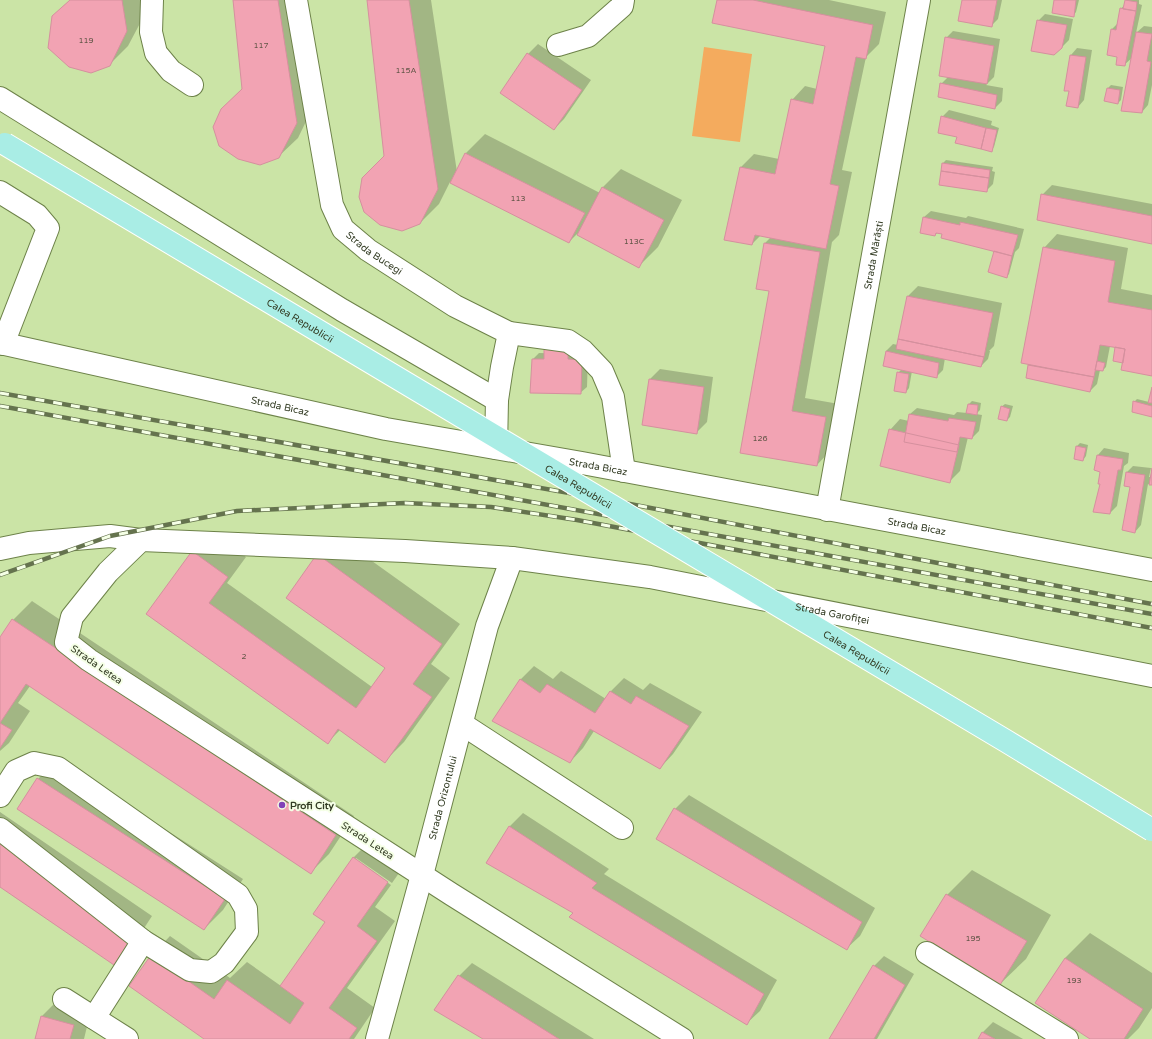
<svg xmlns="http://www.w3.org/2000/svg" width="1152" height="1039" font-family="'Varela Round',sans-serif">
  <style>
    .green { fill: #f4ab5e }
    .shadow { fill: #0003 }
    .building { fill: #f2a3b3; stroke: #d5909e }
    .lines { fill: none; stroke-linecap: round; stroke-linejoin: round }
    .minor-casing { stroke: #6d8249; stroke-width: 24 }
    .minor { stroke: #fff; stroke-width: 22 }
    .rail-casing { stroke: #65734e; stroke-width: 4.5 }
    .rail { stroke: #f5ffe6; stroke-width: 3; stroke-dasharray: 9; stroke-linecap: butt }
    .major-bridge-casing { stroke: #fff; stroke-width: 24; stroke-linecap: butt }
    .major-bridge { stroke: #a9ede5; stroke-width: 22 }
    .poi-dot { fill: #8142b7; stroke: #f5ffe6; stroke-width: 1.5 }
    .labels { text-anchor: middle; stroke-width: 4; stroke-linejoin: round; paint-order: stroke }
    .number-label { font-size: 8px; fill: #635648 }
    .street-label { font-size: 10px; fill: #333c24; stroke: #f5ffe6 }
    .poi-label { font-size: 10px; font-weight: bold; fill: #333c24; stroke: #f5ffe6; text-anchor: start }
  </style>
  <rect width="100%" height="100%" fill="#cbe4a6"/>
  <!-- green -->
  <path class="green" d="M704,47l48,7 -12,88 -48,-6z"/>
  <!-- shadow -->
  <path class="shadow" d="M70,0h74l2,12 -18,34 -19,19 -56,-48z
    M234,0h65l16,103 -17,35 -20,19 -56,-48 21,-21z
    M368,0h63l26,172 9,-19 19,-19 115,59 2,-5 19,-19 61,31 -24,47 -19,19 -62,-32 -8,8 -119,-60 -11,22 -19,19 -35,-67z
    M718,0h111l57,12 -7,32 -13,13 -24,113 10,2 -13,63 -7,7 -27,156 34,6 -9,47 -13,14 -76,-13 29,-162 -13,-2 8,-45 6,-6 -10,-2 -9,9 -11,-77 13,-13 25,5 13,-59 13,-14 12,3 9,-44z
    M963,0h39l-4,19 -7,7z
    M1055,0h24l-3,12 -3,4z
    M1126,0h13v4l3,1 -6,28 8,-7 8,1v58l-4,20 -6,7 -10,-54 -8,7 -6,-9 -6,-27 6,-6 3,-14 4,-5z
    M1045,14l28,5 -4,21 -7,7 -24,-26z
    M953,31l47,8 -6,38 -8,8 17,3 -1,13 -7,7 -54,-24 7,-7 -2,-39z
    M538,44l53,36 -27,39 -10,10 -26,-75z
    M1077,48l15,2 -8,50 -6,7 -8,-16 1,-36z
    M1111,85l12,2 -2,13 -3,3 -10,-15z
    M949,110l43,11 -1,4 8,3 -5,19 -3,3 -49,-33z
    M946,160l47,7 -1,4 3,1 -2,12 -7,7 -46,-7 3,-21z
    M1052,185l100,19v39l-110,-48z
    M931,211l35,7 2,-2 56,13 -5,19 -4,4 -6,22 -3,3 -10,-26 -53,-18 -5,-1 -3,3 -11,-18z
    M1057,234l71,14 -7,41 31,6v80l-28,-13 -8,-15 -6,-1 -4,21 -3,3h-3l-3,14 -7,7 -63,-13 2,-13 1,-1 14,-116z
    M918,286l84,17 -8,43 -5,5h1l-2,8 -7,7 -36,-8 -2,12 -7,7 -24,-6 -3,17 -3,4 -8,-19 4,-4 -16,-18 7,-7 5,1 10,-49z
    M539,353l49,1 -1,33 -7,6 -47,-34z
    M660,369l53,8 -6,45 -11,11 -46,-54z
    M1152,392v24l-18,-14 3,-3 12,3z
    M972,401l9,2 -1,7 -4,4 6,1 -3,16 -7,7 -4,-1 -8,34 -10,10 -60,-51 10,-11 9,2 1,-7 7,-6 37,7 3,-3 10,1 2,-9z
    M1005,404l8,2 -3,11 -3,3 -6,-13z
    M1080,443l8,2 -2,11 -3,4 -6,-14z
    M1104,448l25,5 -1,10 -4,3 -7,40 -7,7 -9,-30v-12l-6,-2 3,-14z
    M1133,466l18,2 -2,9h2l1,-4v11h-4l-7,41 -6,7 -4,-46 -4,-14z
    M211,532l35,25 -19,26 145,104 14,-19 -68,-113 19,-19 123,88 -29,40 19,14 -46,64 -19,19 -45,-31 -12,12 -180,-128z
    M32,601l322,215 -25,38 -19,19 -280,-187 -12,17 12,8 -21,32 -9,8v-112l13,-19z
    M534,666l19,13 8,-8 45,28 5,-8 13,-13 19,12 7,-7 52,29 -29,42 -13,14 -66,-37 -11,17 -13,14 -76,-42 27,-41z
    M57,760l186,119 -20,31 -19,19 -186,-120 20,-30z
    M689,795l186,113 -15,28 -14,13 -171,-140z
    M0,812l152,104 -19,29 -19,19 -114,-78z
    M523,813l86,56 -5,5 173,106 -17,31 -14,13 -172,-111 -87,-51 23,-36z
    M372,839l34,24 -14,20 -36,-25v2l35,25 -16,22 20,14 -48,67 28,20 -21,31h-148l-54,-84 18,-19 60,42 17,-16 34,24 45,-64 27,-64z
    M972,870l79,45 -25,44 -26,25 -53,-89z
    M1090,933l62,40v35l-13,20 -11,11h-36l-27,-81z
    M884,956l30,18 -37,65h-47l44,-73z
    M472,963l122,76h-109l-26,-63z
    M61,997l31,9 -8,33h-48l6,-23z
    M993,1022l30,17h-44l4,-7z"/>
  <!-- building -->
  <path class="building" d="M70,0h52l5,31 -17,35 -19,7 -22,-6 -21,-19 4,-32z
    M233,0h45l19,123 -18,35 -19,7 -22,-6 -19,-13 -6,-19 8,-18 21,-20z
    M367,0h42l29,189 -18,35 -18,7 -22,-6 -16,-13 -5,-15 3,-19 22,-22z
    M717,0h36l120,25 -7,34 -10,-2 -26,127 9,2 -13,63 -71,-14 -3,10 -28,-5 16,-73 35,7 16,-75 22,5 12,-58 -113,-23z
    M962,0h35l-5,27 -34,-6z
    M1054,0h22l-2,17 -22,-4z
    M1125,0l12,2 -1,9 -13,-2z
    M1120,8l16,3 -11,55 -9,-1 1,-8 -10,-2 4,-26 5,1z
    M1037,20l30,5 -5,23 -8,7 -23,-4z
    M1136,32l16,2 -5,27 4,1 -9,51 -21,-2z
    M945,37l49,9 -7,38 -48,-8z
    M527,53l55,37 -28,40 -54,-37z
    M1070,55l16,2 -8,51 -12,-2 3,-15h-5z
    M940,83l57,12 -2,14 -57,-12z
    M1107,88l13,2 -2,14 -14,-3z
    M941,116l45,12 -5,21 -26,-6 2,-6 -19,-4z
    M986,128l11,2 -5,22 -11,-3z
    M465,153l120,60 -16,30 -119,-60z
    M942,163l48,7 -1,8 -48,-7z
    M941,171l48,7 -2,14 -48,-7z
    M602,187l62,33 -25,48 -62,-33z
    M1041,194l111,22v28l-115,-24z
    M923,217l37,8v-3l58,13 -6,21 -71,-18 1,-4 -6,-1 -1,3 -15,-3z
    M764,243l56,9 -28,159 34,6 -9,49 -77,-13 29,-162 -13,-2z
    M1043,247l72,14 -7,41 44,8v66l-31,-6 4,-21 -25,-4 -6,32 -73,-14z
    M994,251l18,5 -5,22 -19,-6z
    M907,296l86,17 -9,44 -86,-18z
    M898,339l86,18 -3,10 -85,-18z
    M544,347l24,1v11l14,1 -1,34 -51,-1 2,-34h12z
    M1115,347l10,2 -2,14 -10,-2z
    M886,351l53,12 -2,15 -54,-12z
    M1097,361l8,2 -2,8 -8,-1z
    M1028,365l66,12 -4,15 -64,-14z
    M897,372l12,2 -3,19 -12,-2z
    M649,379l55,8 -7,47 -55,-9z
    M1152,387v16h-4z
    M1133,401l19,5v11l-20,-5z
    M968,404l10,1 -1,10 -11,-2z
    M1001,406l9,3 -3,12 -9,-2z
    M909,414l39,7 1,-3 27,4 -4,17 -12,-2 -3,15 -53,-10z
    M889,429l70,16 -9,38 -70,-17z
    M1076,446l10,2 -3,13 -9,-2z
    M1097,455l26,4 -2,11h-3l-8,44 -17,-2 7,-28h-2l2,-12 -6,-2z
    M1152,468v17h-3z
    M1126,472l19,3 -10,58 -13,-3 8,-43 -6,-1z
    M192,551l36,26 -19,26 147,105 29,-40 -99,-70 31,-44 125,90 -29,40 19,13 -47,66 -47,-34 -10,15 -182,-130z
    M12,619l324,216 -25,39 -285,-190 -26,39 12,7 -12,18v-111z
    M520,679l20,14 7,-9 48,29 15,-22 21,13 5,-8 53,30 -29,43 -70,-40 -20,34 -78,-42z
    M37,778l188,121 -21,31 -187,-121z
    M674,808l188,114 -15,28 -191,-111z
    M509,826l88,57 -5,5 172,106 -17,31 -178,-108 4,-4 -87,-50z
    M0,844l134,91 -20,30 -114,-78z
    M353,857l35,25 -31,44 20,15 -48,67 28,20 -8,11h-145l-75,-53 22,-31 63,44 13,-19 63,44 14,-21 -24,-17 45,-64 -12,-8z
    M946,894l81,47 -27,44 -80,-49z
    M1065,958l78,51 -19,30h-34l-55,-36z
    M873,965l32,20 -31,54h-45z
    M458,975l101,64h-76l-49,-29z
    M41,1016l33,9 -4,14h-35z
    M982,1032l13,7h-17z"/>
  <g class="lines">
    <!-- minor casing -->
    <g class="minor-casing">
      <g id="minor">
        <path d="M152,0l-1,32 5,21 15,18 21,14"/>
        <path id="s1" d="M296,0l36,205 11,24 25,21 87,56 54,27 -7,34 -5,33 -1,48"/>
        <path d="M558,45l30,-9 34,-30 1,-6"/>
        <path d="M0,98l342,212 155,90"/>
        <path d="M0,192l37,23 11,13 -45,116"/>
        <path d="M509,333l59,8 15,10 19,20 11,26 11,74"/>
        <path id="s2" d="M0,343l386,86 196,34 570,107"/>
        <path id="s3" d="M827,510l92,-510"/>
        <path d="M0,549l29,-6 81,-7 31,4"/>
        <path d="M462,724l160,104"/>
        <path d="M0,796l16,-25 18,-8 24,5 180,127 8,14 1,23 -23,31 -13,9 -21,-2 -47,-29 -143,-112"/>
        <path d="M927,953l140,86"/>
        <path d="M64,999l63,40"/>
        <path d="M94,1018l49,-77"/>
        <path id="s4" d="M377,1039l45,-164 65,-249 25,-68"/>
        <path id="s5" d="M682,1039l-231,-145 -362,-234 -23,-18 6,-25 36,-45 33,-32 264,11 107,7 138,19 502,99"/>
      </g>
    </g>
    <!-- minor -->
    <use href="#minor" class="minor"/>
    <!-- rail casing -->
    <g class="rail-casing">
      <path id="rail" d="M0,393l609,107 543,104
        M0,406l1152,208
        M0,575l110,-39 127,-25 168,-8 86,4 86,13 575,108"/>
    </g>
    <!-- rail -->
    <use href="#rail" class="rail"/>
    <!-- major-bridge casing -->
    <g class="major-bridge-casing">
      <g id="major-bridge">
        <path id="s6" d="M5,144l1001,597 146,89"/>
      </g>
    </g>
    <!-- major-bridge -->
    <use href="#major-bridge" class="major-bridge"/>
  </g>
  <!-- markers -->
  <circle class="poi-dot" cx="282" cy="805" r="4"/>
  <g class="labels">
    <!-- number labels -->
    <g class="number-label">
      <text x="86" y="43">119</text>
      <text x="261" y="48">117</text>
      <text x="406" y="73">115A</text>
      <text x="518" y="201">113</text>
      <text x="634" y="244">113C</text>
      <text x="760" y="441">126</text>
      <text x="244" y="659">2</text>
      <text x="973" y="941">195</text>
      <text x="1074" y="983">193</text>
    </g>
    <!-- street labels -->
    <g class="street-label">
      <text dy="4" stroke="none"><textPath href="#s1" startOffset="274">Strada Bucegi</textPath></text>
      <text dy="4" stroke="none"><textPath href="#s3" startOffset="259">Strada Mărăști</textPath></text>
      <text dy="4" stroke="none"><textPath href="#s6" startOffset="344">Calea Republicii</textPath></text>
      <text dy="4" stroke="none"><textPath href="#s2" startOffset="287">Strada Bicaz</textPath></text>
      <text dy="4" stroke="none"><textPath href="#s2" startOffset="611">Strada Bicaz</textPath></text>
      <text dy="4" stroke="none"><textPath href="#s6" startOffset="668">Calea Republicii</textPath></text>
      <text dy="4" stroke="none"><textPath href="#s2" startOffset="935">Strada Bicaz</textPath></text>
      <text dy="4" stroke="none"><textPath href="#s5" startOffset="1559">Strada Garofiței</textPath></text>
      <text dy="4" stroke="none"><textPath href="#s6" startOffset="992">Calea Republicii</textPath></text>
      <text transform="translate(97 664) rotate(35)" y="4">Strada Letea</text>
      <text dy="4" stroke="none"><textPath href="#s4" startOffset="250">Strada Orizontului</textPath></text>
      <text transform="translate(368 840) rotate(33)" y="4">Strada Letea</text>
    </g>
    <!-- poi labels -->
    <g class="poi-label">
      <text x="290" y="809">Profi City</text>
    </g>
  </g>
</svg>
